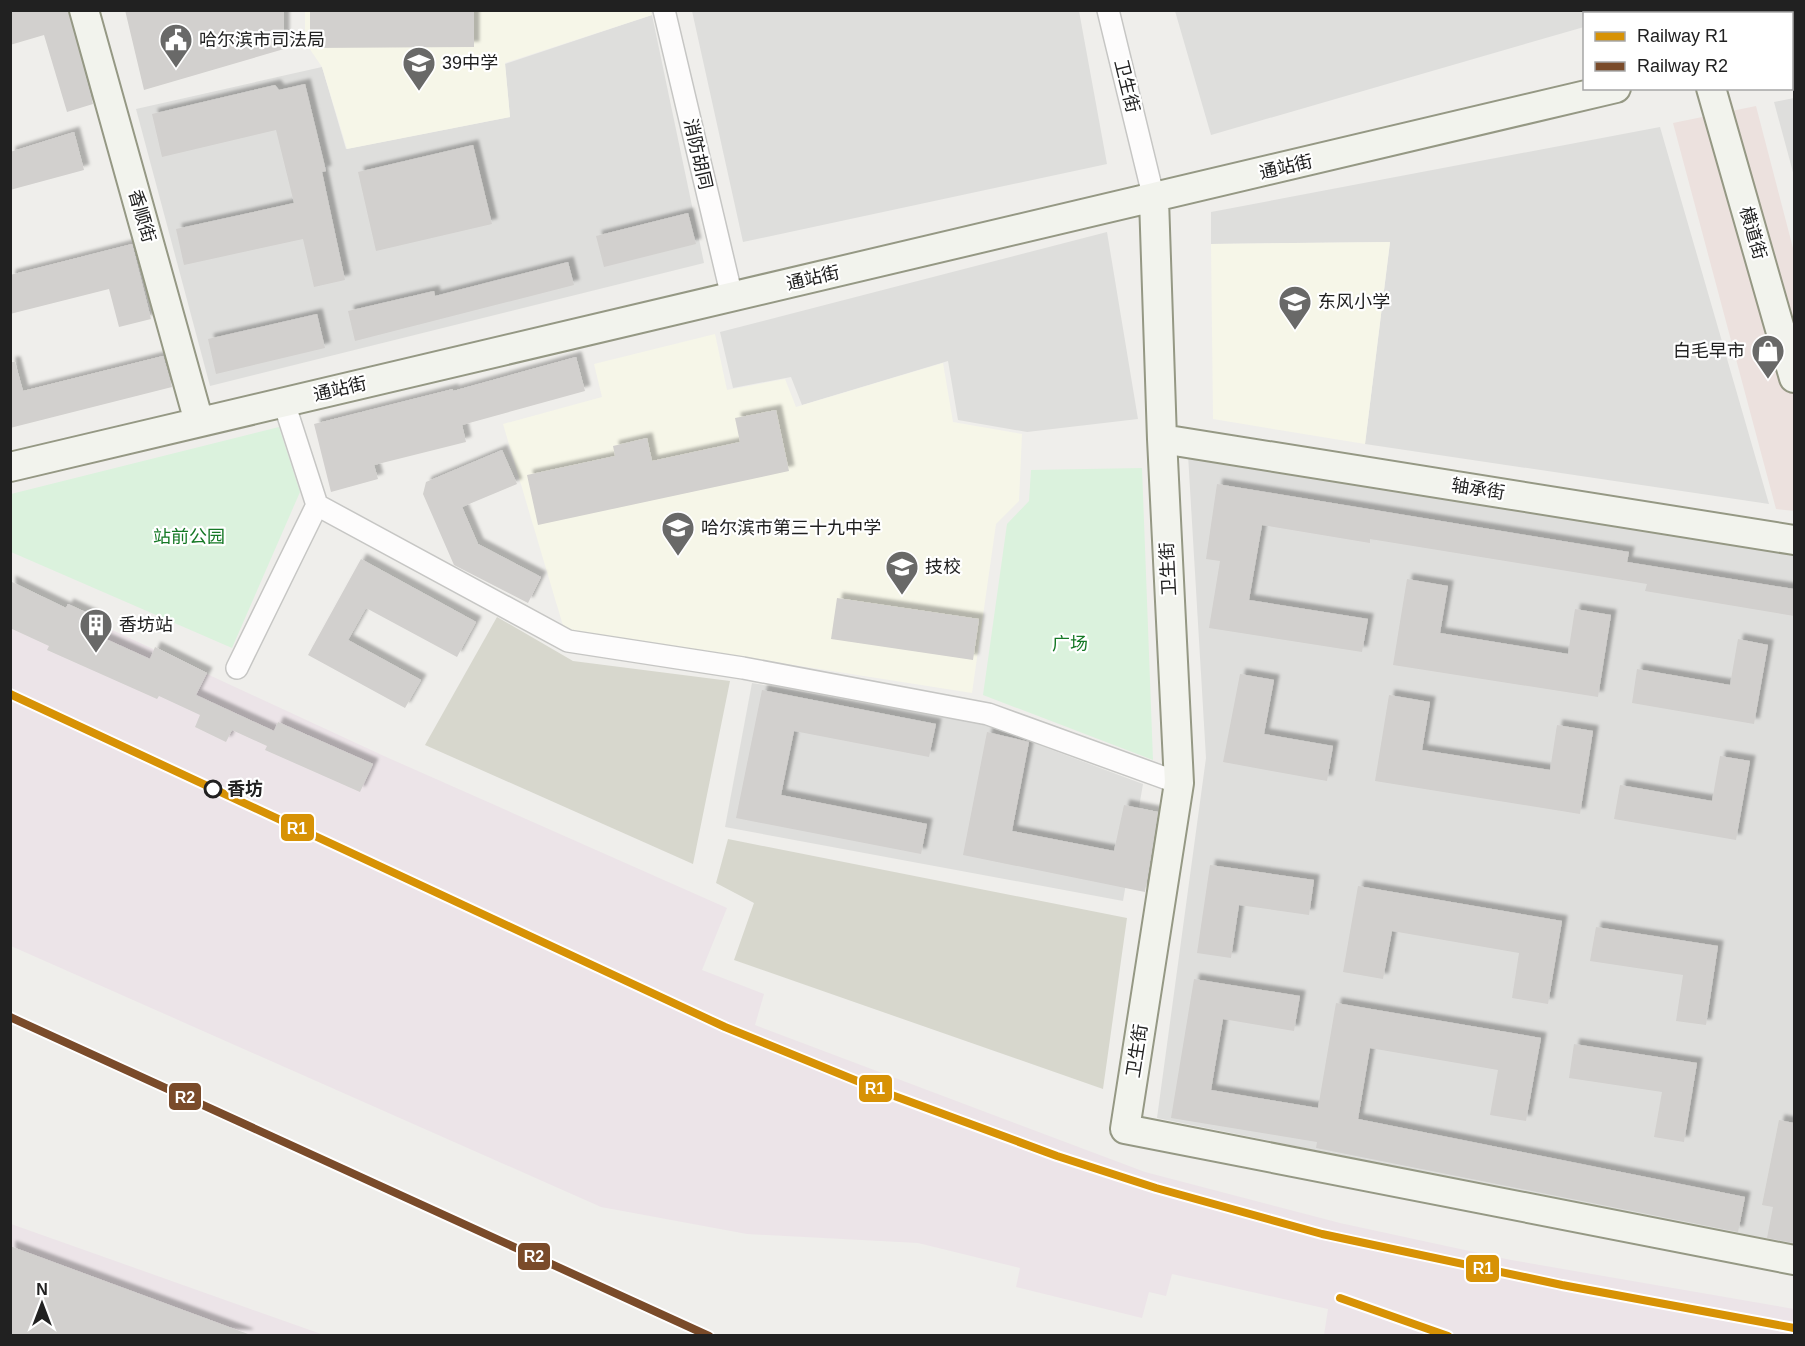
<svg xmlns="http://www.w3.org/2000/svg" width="1805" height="1346" font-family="Arial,'Noto Sans SC',sans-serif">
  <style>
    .residential { fill: #dededc }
    .commercial { fill: #ece1de }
    .industrial { fill: #ece4e8 }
    .education { fill: #f6f6e8 }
    .construction { fill: #d7d7cd }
    .park { fill: #dbf2dd }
    .building { fill: #d2d0ce; filter: url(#shadow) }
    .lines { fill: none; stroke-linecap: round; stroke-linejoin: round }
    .street-casing { stroke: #c6c6c4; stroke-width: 24 }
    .secondary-casing { stroke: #959884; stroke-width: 32 }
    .street { stroke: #fdfcfc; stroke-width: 21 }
    .secondary { stroke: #f2f3ed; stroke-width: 28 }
    .rail-1-casing { stroke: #fff; stroke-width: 12 }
    .rail-2-casing { stroke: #fff; stroke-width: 12 }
    .rail-1 { stroke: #d79205; stroke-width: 8 }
    .rail-2 { stroke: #7a4b2a; stroke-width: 8 }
    .stop-dot { fill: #fff; stroke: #212121; stroke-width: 3 }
    .labels { text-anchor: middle; stroke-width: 4.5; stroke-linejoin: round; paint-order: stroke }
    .poi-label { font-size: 18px; fill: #212121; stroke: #fff; text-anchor: start }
    .street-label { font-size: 18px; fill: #212121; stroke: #fff }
    .park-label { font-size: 18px; fill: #167926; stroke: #fff }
    .stop-label { font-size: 18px; font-weight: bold; fill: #212121; stroke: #fff; text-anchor: start }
    .line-badge { stroke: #fff; stroke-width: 2 }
    .badge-label { font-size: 16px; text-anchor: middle; font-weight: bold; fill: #fff }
  </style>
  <defs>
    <filter id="shadow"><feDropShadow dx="5.5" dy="-5.5" stdDeviation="1.5" flood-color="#0004"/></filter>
  </defs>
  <rect width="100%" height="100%" fill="#efeeeb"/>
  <!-- residential -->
  <path class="residential" d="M692,11h387l28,153 -364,78z
    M1621,11l1,2 -38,1v13l-373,108 -36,-124z
    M652,15l52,248 -494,123 -74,-277 186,-42 24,82 164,-32 -5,-53z
    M1794,98v78l-20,-74z
    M1660,127l109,377 -404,-60 25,-202 -179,2v-32z
    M1107,232l31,187 -111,13 -69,-12 -10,-59 -146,44 -11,-28 -58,11 -13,-56z
    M1188,455l606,98v694l-637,-129 49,-360z
    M752,683l228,40 163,61 -20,117 -398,-74z"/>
  <!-- commercial -->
  <path class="commercial" d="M1740,10l1,3 -2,1h-104v-3z
    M1756,106l38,146v259l-18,-2 -103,-386z"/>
  <!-- industrial -->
  <path class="industrial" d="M11,583l373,173 343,152 -25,62 62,24 -9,31 390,147 195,51 171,37 283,49v26h-470l4,-26 -156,-35 -6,22 -17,-4 -7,26 -126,-31 4,-19 -102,-25 -171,-9 -146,-27 -590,-261z
    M11,1224l313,111h-313z"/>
  <!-- education -->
  <path class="education" d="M650,10l2,5 -147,48 5,54 -163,32 -25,-82 -17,-25v-31z
    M1390,242l-25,202 -152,-25 -2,-175z
    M715,334l12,56 58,-11 11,28 147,-44 10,59 69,12 -3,67 -23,23 -24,169 -408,-64 -61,-205 99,-27 -8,-33z"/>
  <!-- construction -->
  <path class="construction" d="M497,617l76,44 157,20 -37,183 -268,-119z
    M728,839l399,79 -24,171 -369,-129 20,-57 -38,-20z"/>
  <!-- park -->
  <path class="park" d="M279,427l21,65 -68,156 -221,-96v-58z
    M1142,468l11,292 -170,-65 24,-171 22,-23 2,-31z"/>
  <!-- building -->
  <path class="building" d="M10,10h58l25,94 -26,8 -23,-77 -34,10z
    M125,10h159v39l-140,41z
    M310,10h164v37l-164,1z
    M305,84l21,87 -4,1 23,108 -31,7 -11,-48 -119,26 -8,-36 118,-26 -18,-73 -114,27 -10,-43 123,-29 4,5z
    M74,132l10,38 -74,20v-38z
    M473,145l19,79 -116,27 -18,-79z
    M688,213l8,31 -92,23 -8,-31z
    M132,244l19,75 -32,8 -10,-38 -99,25v-39z
    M568,262l6,23 -219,56 -7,-30 86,-20 1,5z
    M317,314l8,34 -109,26 -8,-35z
    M163,356l9,31 -162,41v-66h5l8,29z
    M576,357l9,34 -123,34 4,17 -92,23 4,14 -47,13 -17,-68 139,-35v2z
    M776,410l13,61 -251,54 -11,-50 88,-19 -2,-10 34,-8 5,23 88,-19 -5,-24z
    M502,450l15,34 -55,23 16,37 63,33 -13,26 -74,-38 -31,-71 3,-12z
    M1217,484l412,68 -2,10 167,27v27l-149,-25 2,-7 -277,-45v4l-108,-18 -13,75 119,19 -6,33 -153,-24 11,-67 -14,-2z
    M361,559l115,63 -19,35 -91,-49 -18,32 73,40 -16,28 -97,-53z
    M1407,579l41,7 -8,47 128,21 7,-45 36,6 -13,82 -205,-32z
    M10,581l56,27 2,-4 24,11 -6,15 64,29 5,-12 52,26 -11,22 78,36 4,-9 95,42 -13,28 -95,-42 2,-4 -35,-16 -6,12 -31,-15 5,-12 -41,-19 -2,3 -110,-49 2,-4 -39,-18z
    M837,598l142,21 -6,41 -142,-21z
    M1738,639l30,6 -14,79 -122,-21 5,-34 93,16z
    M1240,674l34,6 -10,54 69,12 -6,35 -104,-19z
    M762,690l174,34 -7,33 -135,-26 -13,64 146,29 -6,30 -185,-36z
    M1389,695l41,7 -8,48 128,20 7,-45 36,6 -13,83 -205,-33z
    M987,732l42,10 -17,89 102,20 10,-46 34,7 -13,80 -182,-37z
    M1720,756l30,5 -14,79 -122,-21 6,-34 92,16z
    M1210,865l104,15 -5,35 -70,-10 -8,53 -34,-5z
    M1358,886l204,35 -14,83 -36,-6 7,-45 -127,-22 -9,48 -40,-7z
    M1596,927l122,19 -12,79 -30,-4 7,-46 -93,-14z
    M1194,979l106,17 -6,35 -71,-12 -12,71 107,18 18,-105 205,35 -15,83 -36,-6 8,-45 -128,-22 -12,71 387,78 -7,35 -422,-84 1,-6 -146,-24z
    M1574,1044l123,19 -13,79 -30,-5 8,-45 -93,-14z
    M1779,1120l15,3v120l-27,-5 6,-31 -11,-2z
    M10,1246l238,88 -1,1h-237z"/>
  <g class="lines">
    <!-- street casing -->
    <g class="street-casing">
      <path id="street" d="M664,10l68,287
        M1108,10l46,189
        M284,403l33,102 251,136 175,27 245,46 191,69
        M237,668l80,-163"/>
    </g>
    <!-- secondary casing -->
    <g class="secondary-casing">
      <path id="secondary" d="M84,10l115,412
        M1689,10l1,4
        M1792,47l2,-1
        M1711,88l83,290
        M1154,199l8,240 17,344 -54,346 669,131
        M1162,439l632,101
        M10,467l1606,-379"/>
    </g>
    <!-- street -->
    <use href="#street" class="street"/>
    <!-- secondary -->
    <use href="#secondary" class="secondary"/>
    <!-- rail-1 casing -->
    <g class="rail-1-casing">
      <path id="rail-1" d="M10,694l715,333 164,67 168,62 99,32 166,46 240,51 232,43
        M1340,1298l108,38"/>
    </g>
    <!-- rail-2 casing -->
    <g class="rail-2-casing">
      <path id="rail-2" d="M10,1017l699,319"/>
    </g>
    <!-- rail-1 -->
    <use href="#rail-1" class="rail-1"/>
    <!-- rail-2 -->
    <use href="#rail-2" class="rail-2"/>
  </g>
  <!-- icons -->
  <defs>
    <g id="civic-pin" transform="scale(1.725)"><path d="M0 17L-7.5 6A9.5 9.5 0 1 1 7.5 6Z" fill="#696968" stroke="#fff"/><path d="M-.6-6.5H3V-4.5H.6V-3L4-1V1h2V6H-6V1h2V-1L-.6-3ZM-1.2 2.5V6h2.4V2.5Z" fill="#fff"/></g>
    <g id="school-pin" transform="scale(1.725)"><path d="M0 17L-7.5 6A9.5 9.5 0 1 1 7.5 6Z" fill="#696968" stroke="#fff"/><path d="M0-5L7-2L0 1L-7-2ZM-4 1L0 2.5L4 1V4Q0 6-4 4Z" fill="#fff"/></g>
    <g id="shop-pin" transform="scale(1.725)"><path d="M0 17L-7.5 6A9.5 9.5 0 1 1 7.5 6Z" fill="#696968" stroke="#fff"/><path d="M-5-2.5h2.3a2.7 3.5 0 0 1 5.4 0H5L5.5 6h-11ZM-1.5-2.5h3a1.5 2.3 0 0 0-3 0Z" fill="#fff"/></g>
    <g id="building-pin" transform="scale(1.725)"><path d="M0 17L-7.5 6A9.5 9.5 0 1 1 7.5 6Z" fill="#696968" stroke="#fff"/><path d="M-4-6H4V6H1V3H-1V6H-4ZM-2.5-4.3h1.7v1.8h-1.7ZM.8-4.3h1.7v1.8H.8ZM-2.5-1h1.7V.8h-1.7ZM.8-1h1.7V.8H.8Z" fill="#fff"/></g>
  </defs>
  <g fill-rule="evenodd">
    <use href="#civic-pin" x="176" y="40"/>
    <use href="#school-pin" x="419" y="63"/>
    <use href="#school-pin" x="1295" y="302"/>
    <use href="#shop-pin" x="1768" y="351"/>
    <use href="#school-pin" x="678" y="528"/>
    <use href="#school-pin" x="902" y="567"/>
    <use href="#building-pin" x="96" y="625"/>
  </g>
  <!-- markers -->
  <circle class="stop-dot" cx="213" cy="789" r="8"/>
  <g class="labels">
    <!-- poi labels -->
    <g class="poi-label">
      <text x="199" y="46">哈尔滨市司法局</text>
      <text x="442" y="69">39中学</text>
      <text x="1318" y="308">东风小学</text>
      <text x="1745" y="357" text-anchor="end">白毛早市</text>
      <text x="701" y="534">哈尔滨市第三十九中学</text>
      <text x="925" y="573">技校</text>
      <text x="119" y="631">香坊站</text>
    </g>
    <!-- street labels -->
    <g class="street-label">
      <text transform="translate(1127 86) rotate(76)" y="6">卫生街</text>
      <text transform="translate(698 154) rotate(77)" y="6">消防胡同</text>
      <text transform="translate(1286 167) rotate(-13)" y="6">通站街</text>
      <text transform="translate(142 216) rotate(74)" y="6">香顺街</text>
      <text transform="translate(1753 233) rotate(74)" y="6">横道街</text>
      <text transform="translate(813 278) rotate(-13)" y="6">通站街</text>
      <text transform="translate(340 389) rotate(-13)" y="6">通站街</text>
      <text transform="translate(1478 489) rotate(9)" y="6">轴承街</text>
      <text transform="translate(1168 569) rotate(-93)" y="6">卫生街</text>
      <text transform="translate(1137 1051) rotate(-81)" y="6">卫生街</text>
    </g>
    <!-- park labels -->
    <g class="park-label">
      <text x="189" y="543">站前公园</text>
      <text x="1070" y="650">广场</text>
    </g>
    <!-- stop labels -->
    <g class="stop-label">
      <text x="227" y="795">香坊</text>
    </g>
  </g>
  <g class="line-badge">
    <rect x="280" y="813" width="35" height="29" rx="6" fill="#d79205"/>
    <rect x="858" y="1074" width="35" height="29" rx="6" fill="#d79205"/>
    <rect x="168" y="1082" width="34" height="29" rx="6" fill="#7a4b2a"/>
    <rect x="517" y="1242" width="34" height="29" rx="6" fill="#7a4b2a"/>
    <rect x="1465" y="1254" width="35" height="29" rx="6" fill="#d79205"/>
  </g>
  <g class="badge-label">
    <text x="297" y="834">R1</text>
    <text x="875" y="1094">R1</text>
    <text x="185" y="1103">R2</text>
    <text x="534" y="1262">R2</text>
    <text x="1483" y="1274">R1</text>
  </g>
  <!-- border -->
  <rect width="1805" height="1346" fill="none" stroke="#212121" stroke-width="24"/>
  <!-- legend -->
  <rect x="1583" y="12" width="210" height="78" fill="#ffffff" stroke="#a6a6a6" stroke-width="1.5"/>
  <rect x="1595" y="32" width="30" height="9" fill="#d79205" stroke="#a6a6a6" stroke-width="1.5"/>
  <text x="1637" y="42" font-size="18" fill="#212121">Railway R1</text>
  <rect x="1595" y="62" width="30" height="9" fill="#7a4b2a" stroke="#a6a6a6" stroke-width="1.5"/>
  <text x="1637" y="72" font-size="18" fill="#212121">Railway R2</text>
  <!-- north arrow -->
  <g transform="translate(42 1304)" stroke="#ffffff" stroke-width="4.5" paint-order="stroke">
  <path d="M0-4.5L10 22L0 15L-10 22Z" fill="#212121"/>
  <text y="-9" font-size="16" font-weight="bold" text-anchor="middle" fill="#212121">N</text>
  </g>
</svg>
